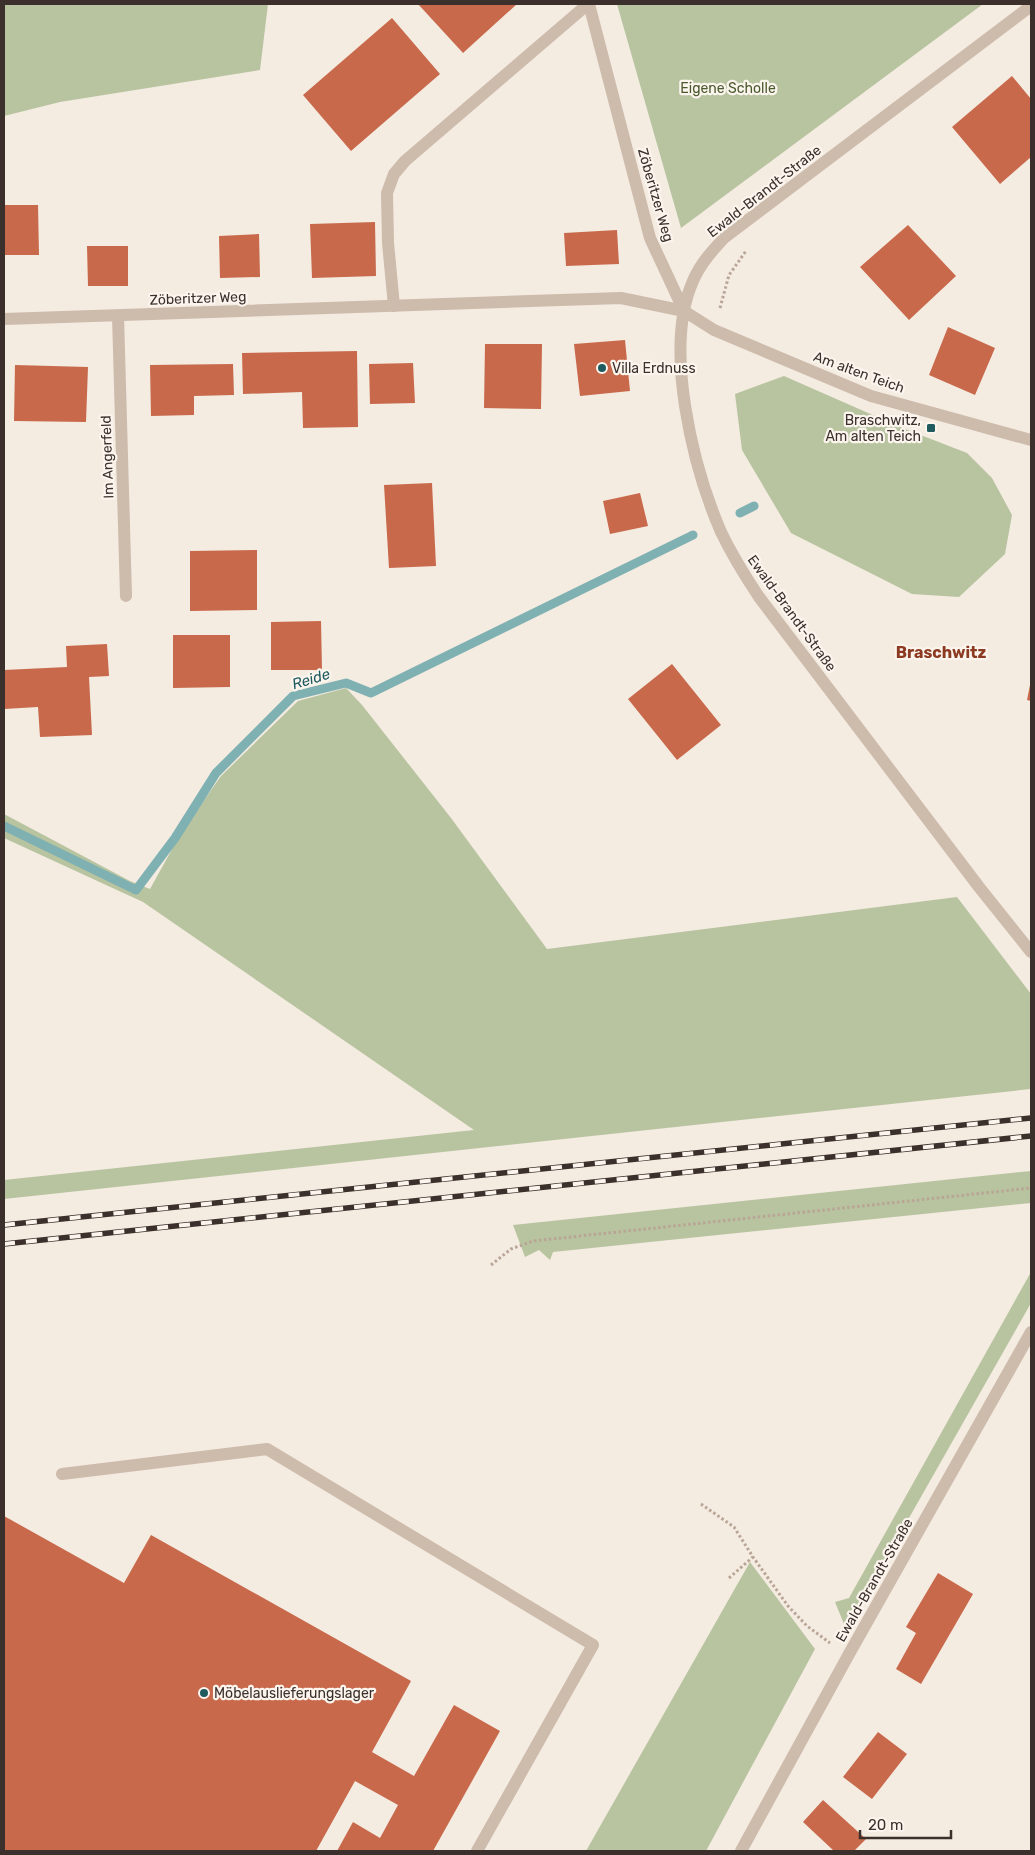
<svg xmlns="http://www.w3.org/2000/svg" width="1035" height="1855" font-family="Rubik,sans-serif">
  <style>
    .green { fill: #b8c4a0 }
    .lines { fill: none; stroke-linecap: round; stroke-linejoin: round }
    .stream { stroke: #7fb0b2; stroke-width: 9 }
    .building { fill: #c8694b }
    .path { stroke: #b9a596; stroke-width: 3; stroke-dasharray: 2.5 2.5; stroke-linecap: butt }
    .service { stroke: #cdbbac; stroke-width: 12 }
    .minor { stroke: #cdbbac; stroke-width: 12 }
    .tertiary { stroke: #cdbbac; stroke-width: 12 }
    .rail-casing { stroke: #3b302b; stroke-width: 5.5 }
    .rail { stroke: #fbf5ee; stroke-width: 4; stroke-dasharray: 11; stroke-linecap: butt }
    .poi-dot { fill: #1f5a5e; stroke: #fbf5ee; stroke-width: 2 }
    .labels { text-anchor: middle; stroke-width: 4.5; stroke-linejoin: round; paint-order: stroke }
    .park-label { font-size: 14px; fill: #4a5a2e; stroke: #fbf5ee }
    .street-label { font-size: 14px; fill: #3b302b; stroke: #fbf5ee }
    .poi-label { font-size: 14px; fill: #3b302b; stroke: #fbf5ee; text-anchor: start }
    .water-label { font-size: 15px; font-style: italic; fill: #1f5a5e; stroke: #fbf5ee }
    .quarter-label { font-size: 16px; font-weight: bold; fill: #8c3b22; stroke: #fbf5ee }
  </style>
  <rect width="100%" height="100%" fill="#f4ebe1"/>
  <!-- green -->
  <path class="green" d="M4,4h264l-8,66 -200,32 -56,14z
    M617,4h366l-302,224z
    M784,376l116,51 67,26 25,25 20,37 -7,39 -46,43 -47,-3 -121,-61 -49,-83 -7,-56z
    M346,688l16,17 89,113 96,131 410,-52 74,97v95l-1027,110v-19l470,-50 -331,-228 -139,-64v-24l126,67 20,8 31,-56 40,-57 77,-75z
    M1031,1171v32l-478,49 -3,8 -11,-10 -14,7 -12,-32z
    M1031,1272v31l-185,326 -11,-27 14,-4z
    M750,1562l65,87 -109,202h-120z"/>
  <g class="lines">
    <!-- stream -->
    <path class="stream" d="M740,513l14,-7
      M4,826l132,64 39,-52 41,-65 77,-77 53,-13 25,10 322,-158"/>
  </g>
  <!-- building -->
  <path class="building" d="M418,4h99l-54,49z
    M392,18l48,56 -89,77 -48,-56z
    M1012,76l19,23v58l-31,27 -48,-57z
    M4,205h34l1,50h-35z
    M375,222l1,54 -64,2 -2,-54z
    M908,225l48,51 -47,44 -49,-53z
    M617,230l2,34 -53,2 -2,-33z
    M259,234l1,43 -40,1 -1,-42z
    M87,246h41v40h-40z
    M948,327l47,21 -20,47 -46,-20z
    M625,340l5,51 -50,5 -6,-52z
    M485,344h57l-1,65 -57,-1z
    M357,351l1,76 -55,1 -1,-36 -59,2 -1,-41z
    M413,363l2,40 -45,1 -1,-40z
    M233,364l1,31 -40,1v19l-43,1 -1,-51z
    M15,365l73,2 -2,55 -72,-1z
    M432,483l4,83 -47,2 -5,-83z
    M640,493l8,33 -38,8 -7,-33z
    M257,550v60l-67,1v-60z
    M321,621l1,49h-51v-48z
    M173,635h57v52l-57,1z
    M107,644l2,32 -20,1 3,58 -52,2 -2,-30 -34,2v-39l63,-3 -1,-21z
    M672,664l49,61 -44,35 -49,-61z
    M1030,685h1v16l-4,-1z
    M4,1516l120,67 27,-48 260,146 -39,71 42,24 40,-71 46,26 -67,120h-96l16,-29 27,16 18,-33 -43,-24 -39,70h-312z
    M938,1573l35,21 -52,90 -25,-15 20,-36 -10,-6z
    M878,1732l29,22 -35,45 -29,-22z
    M823,1800l43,39 -12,12h-20l-31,-29z"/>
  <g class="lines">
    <!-- path -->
    <path class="path" d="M720,308l9,-33 17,-24
      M491,1265l20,-16 22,-8 498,-53
      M701,1504l33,23 19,30 35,49 19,20 23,17
      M729,1578l24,-21"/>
    <!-- service -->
    <path class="service" d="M589,4l61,234 34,73
      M62,1474l205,-25 326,196 -116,206"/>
    <!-- minor -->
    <path class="minor" d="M394,306l-6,-63 -1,-50 7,-19 11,-13 183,-157
      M684,311l30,19 157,66 160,44
      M118,316l8,280"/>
    <!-- tertiary -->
    <path class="tertiary" d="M1031,6l-307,232c-12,13 -24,26 -31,43 -30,67 0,186 28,251 11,23 24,44 38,65l220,290 52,65
      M4,319l617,-21 63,13
      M741,1851l108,-197 182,-322"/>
    <!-- rail casing -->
    <g class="rail-casing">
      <path id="rail" d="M4,1225l1027,-107
        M4,1244l1027,-108"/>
    </g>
    <!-- rail -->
    <use href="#rail" class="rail"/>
  </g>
  <!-- markers -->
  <g class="poi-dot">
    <circle cx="602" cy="368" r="5"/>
    <rect x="926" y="423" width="10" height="10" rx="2.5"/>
    <circle cx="204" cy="1693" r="5"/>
  </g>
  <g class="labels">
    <!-- park labels -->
    <g class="park-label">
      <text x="728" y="93">Eigene Scholle</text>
    </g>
    <!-- street labels -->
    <g class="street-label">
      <text transform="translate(764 191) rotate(-38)" y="5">Ewald-Brandt-Straße</text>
      <text transform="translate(656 195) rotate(74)" y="5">Zöberitzer Weg</text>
      <text transform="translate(198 298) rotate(-2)" y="5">Zöberitzer Weg</text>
      <text transform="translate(859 372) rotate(20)" y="5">Am alten Teich</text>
      <text transform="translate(107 457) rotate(-92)" y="5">Im Angerfeld</text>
      <text transform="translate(792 613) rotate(54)" y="5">Ewald-Brandt-Straße</text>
      <text transform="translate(874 1580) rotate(-60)" y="5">Ewald-Brandt-Straße</text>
    </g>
    <!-- poi labels -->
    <g class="poi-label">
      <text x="612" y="373">Villa Erdnuss</text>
      <text x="921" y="425" text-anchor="end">Braschwitz,<tspan x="921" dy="16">Am alten Teich</tspan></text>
      <text x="214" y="1698">Möbelauslieferungslager</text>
    </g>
    <!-- water labels -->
    <g class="water-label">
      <text transform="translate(311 679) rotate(-17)" y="5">Reide</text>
    </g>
    <!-- quarter labels -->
    <g class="quarter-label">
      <text x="941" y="658">Braschwitz</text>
    </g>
  </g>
  <!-- border -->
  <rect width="1035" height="1855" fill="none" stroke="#3b302b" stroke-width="10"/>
  <!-- scale -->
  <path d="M860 1830v8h91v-8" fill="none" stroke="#3b302b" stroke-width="2.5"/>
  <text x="868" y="1830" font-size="15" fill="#3b302b" stroke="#fbf5ee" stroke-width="4" paint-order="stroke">20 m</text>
</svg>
